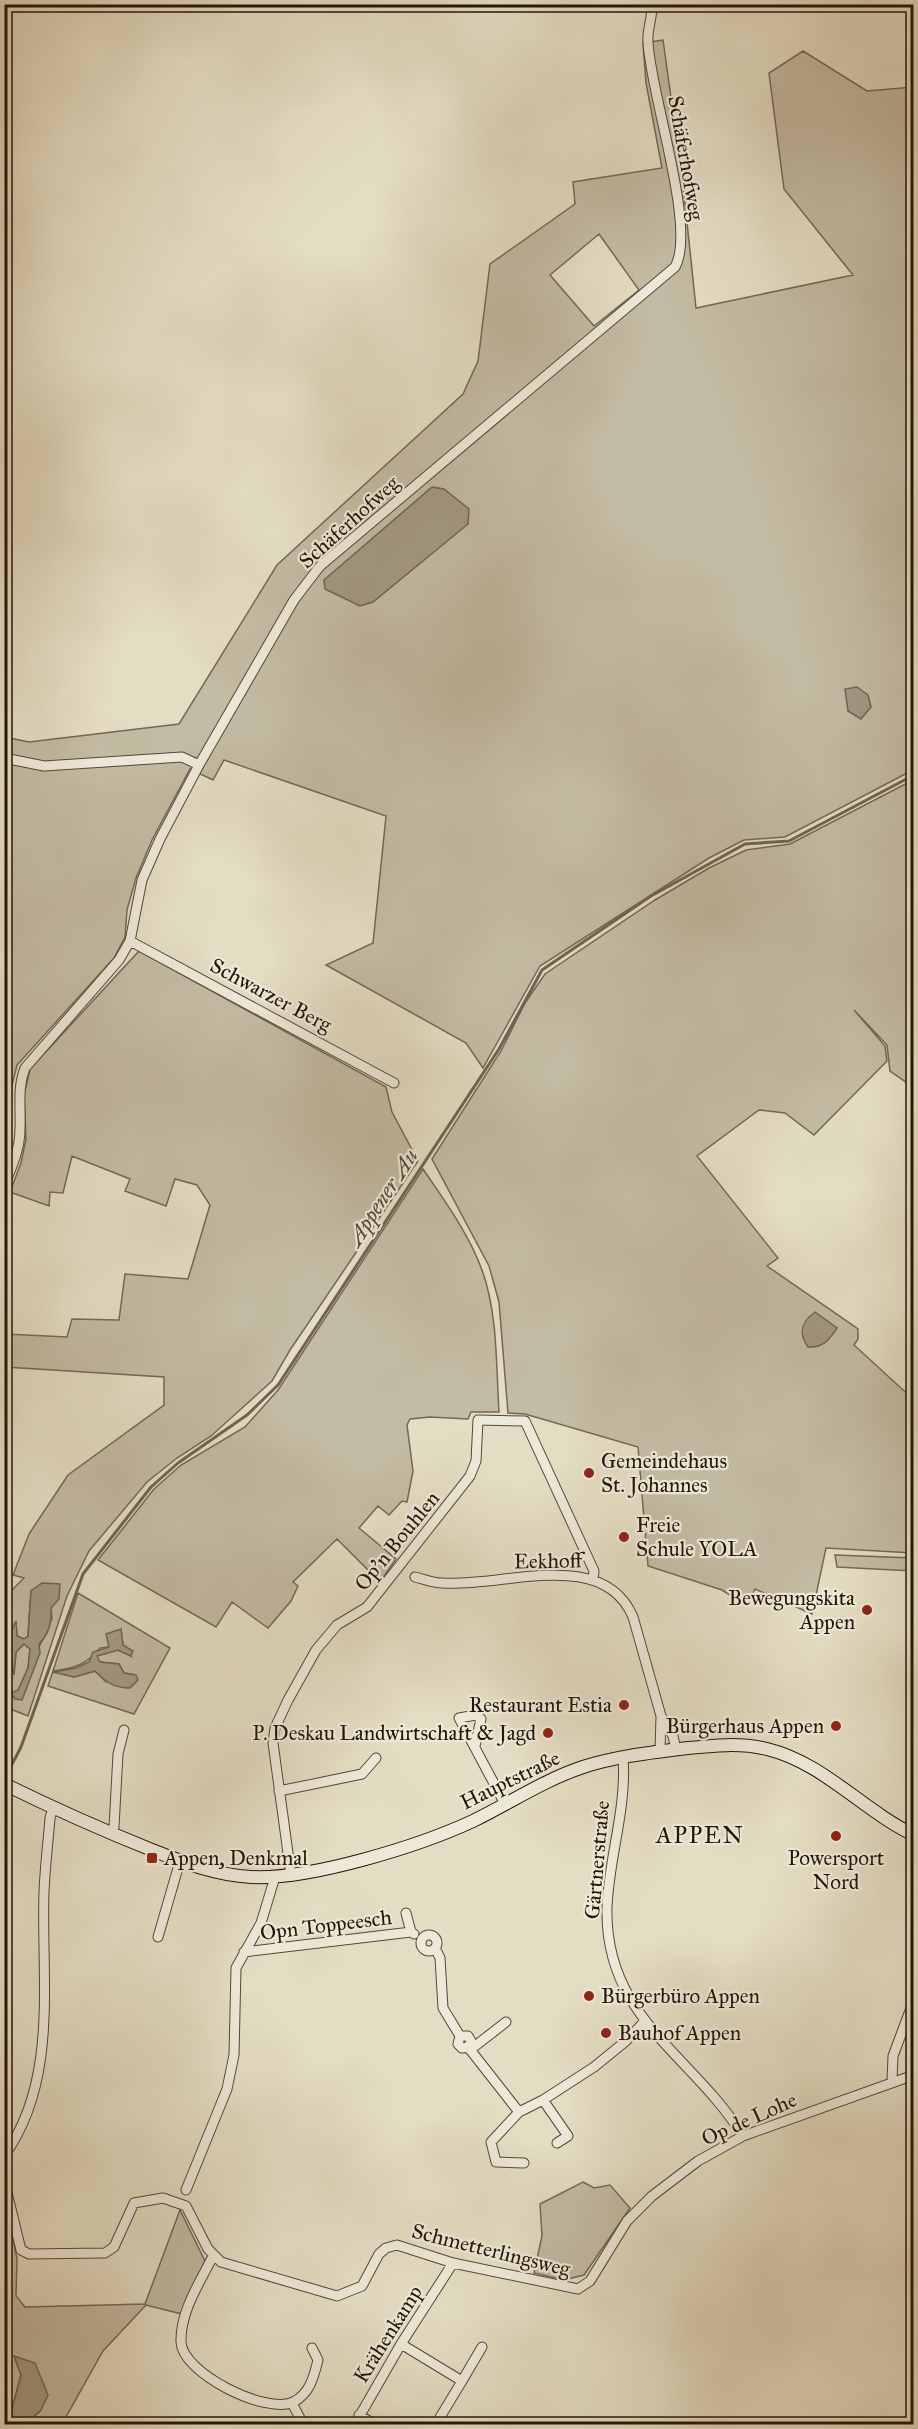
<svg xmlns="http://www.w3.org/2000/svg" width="918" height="2429" font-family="'IM FELL Great Primer',serif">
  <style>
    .green { fill: #c3bba3; stroke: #736856; stroke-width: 1.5; fill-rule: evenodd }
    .water { fill: #a29983; stroke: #6f6452; stroke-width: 1.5 }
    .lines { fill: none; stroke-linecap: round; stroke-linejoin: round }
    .stream { stroke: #6f6452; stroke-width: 3 }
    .minor-casing { stroke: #534737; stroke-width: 11 }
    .secondary-casing { stroke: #231508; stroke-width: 14 }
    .minor { stroke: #ede9d8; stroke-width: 9 }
    .secondary { stroke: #ede9d8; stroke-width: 12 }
    .poi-dot { fill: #8f2418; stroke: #ede9d8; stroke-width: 2 }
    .labels { text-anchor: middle; stroke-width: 4.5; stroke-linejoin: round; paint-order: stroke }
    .street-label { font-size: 21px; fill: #231508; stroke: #ede9d8 }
    .poi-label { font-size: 21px; fill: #231508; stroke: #ede9d8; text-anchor: start }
    .water-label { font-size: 22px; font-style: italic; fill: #564a39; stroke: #ede9d8 }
    .quarter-label { font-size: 24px; letter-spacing: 1.5px; fill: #231508; stroke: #ede9d8 }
  </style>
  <rect width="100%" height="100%" fill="#e4ddc3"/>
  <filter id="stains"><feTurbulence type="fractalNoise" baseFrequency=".00333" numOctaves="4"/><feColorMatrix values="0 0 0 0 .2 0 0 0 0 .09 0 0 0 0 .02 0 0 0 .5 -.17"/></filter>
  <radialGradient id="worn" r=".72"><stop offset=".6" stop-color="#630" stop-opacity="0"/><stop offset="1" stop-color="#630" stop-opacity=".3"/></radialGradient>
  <!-- green -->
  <path class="green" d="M663,40l20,144 13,124 157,-33 -69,-86 -15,-116 34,-22 64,40 46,-4v683l-128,67 -41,3 -35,18 -169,108 -57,102 -17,-25 -140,-78 47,-22 13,-127 -162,-56 -11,20 -23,-11 -38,71 -16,38 -9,32 -2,27 -11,21 -97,107 -5,20 -1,17h-7v-365l25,5 150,-18 98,-159 186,-171 15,-33 12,-97 85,-60 -2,-22 89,-14 -16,-85 -3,-40zM599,234l40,56 -45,36 -44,-51z
    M913,780v307l-23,-16 -3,-26 -33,-35 31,36 2,15 -73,74 -29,-22 -26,-3 -62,46 81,102 -11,8 91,63v10l-4,6 59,54v154l-87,-5 -14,66 -57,-25 -8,17 -25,-16 -74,-24 -10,-119 -113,-33 -17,-1 -9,-111 -10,-36 -57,-107 69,-108 24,-48 20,-29 110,-74 54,-32 37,-18 44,-6z
    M139,951l247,136 6,25 26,49 -128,189 -18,31 -61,55 -34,22 -30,24 -58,69 -22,45 -39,120 -23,-9v-57h4l5,23 2,-21 8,-8 6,5 -2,19 -13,31 37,-80 -1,-11 -20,-17 -3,45 -4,3 -7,-3 -1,-14 -11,24 6,-55 13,-13 -11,-3 16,-41 39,-59 96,-70v-28l-159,-10v-33l62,3 5,-18 47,1 6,-46 63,5 22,-74 -13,-20 -22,-6 -9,27 -41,-15 5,-12 -58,-23 -9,37 -13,-1 -1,14 -39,-14 11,-29 5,-24 -2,-44 6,-26z
    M423,1169c21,31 46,65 59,101 16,44 14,96 17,142h-28l-3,7 -38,-2 -20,2 -3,6 6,46 -6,31 -5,-1 -13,14 -11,-9 -19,22 37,31 -16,23 -43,-43 -44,43 5,4 -7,15 -23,27 -36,-26 -16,25 -118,-67 56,-71 27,-24 64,-38 33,-37z
    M835,1555l78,3v13l-76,-4z
    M78,1593l92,55 -36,66 -86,-28 5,-15 21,6 21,-6 11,11 30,-7 -12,-2 -5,-9 -19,-2 -4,-6 22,-6 13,6 -8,-11 -2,-15 -12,17 -9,1c-14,17 -25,20 -47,23z
    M583,2182l11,6 16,-3 20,23 -46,67 -20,5 -30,-7 8,-37 -2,-32z
    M4,2192l13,67 -1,37 9,11 120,-3 35,-94 25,51 -23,53 -36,-9 -43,46 -41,73h-36l15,-14 -27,-54 7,19 -10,38 5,11h-11z"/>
  <!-- water -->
  <path class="water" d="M432,487l12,2 25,20 -1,15 -95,78 -13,4 -35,-17 -1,-9z
    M857,687l11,8 3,12 -10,12 -13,-8 -3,-22z
    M815,1312l22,16c-8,12 -14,20 -29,19 -10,-14 -7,-25 7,-35z
    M42,1583l18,1 -1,15 -8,9c1,14 -2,26 -12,36l1,9 -18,47 -7,-1 -4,-6 7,-3 10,-22 2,-19 -6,-5 -8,8 -2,23 -5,-25h-4v-4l11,-25 1,15 7,3 4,-3 3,-45z
    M121,1629l2,16 10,6 -2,5 -13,-6 -21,6 3,6 19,2 5,9 12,2 2,5 -8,8c-16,0 -24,-6 -35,-17l-21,6 -21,-5 23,-4 13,-6 4,-10 16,-5 -3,-13z
    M14,2356l21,7 13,32 -7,15 -15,14h-10l-5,-11 10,-38z"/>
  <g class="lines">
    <!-- stream -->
    <path class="stream" d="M7,1774l14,-27 62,-173 68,-87 27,-24 69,-48 31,-30 221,-336 43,-79 109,-74 94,-52 44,-3 125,-66"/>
    <!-- minor casing -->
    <g class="minor-casing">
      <path id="minor" d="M4,758l40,8 138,-9 17,8
        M130,941l264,142
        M4,1185c8,-18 16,-36 16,-56 1,-22 -3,-40 5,-61l94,-108 11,-19 12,-61 18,-41 39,-74 95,-165 26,-34 355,-299c22,-39 -25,-174 -27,-225 -1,-12 4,-23 4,-36
        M4,1506h1
        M415,1577c9,2 18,6 27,6 59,5 161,-37 191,34l28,99 12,20 3,14
        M475,1746l6,-27 -5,-4 -17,3 46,86
        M660,1752l1,-36
        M623,1757c4,51 -14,100 -16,150 -3,111 86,148 136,229
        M279,1791l83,-17 14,-16
        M112,1833l2,-6 4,-73 6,-24
        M291,1875l-18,-132 2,-15 13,-28 28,-50 21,-25 30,-18 103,-131 6,-15 2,-41 47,1 69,150 -1,8
        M406,1913l5,19 3,2
        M421 1943a8 8 0 1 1 16 0a8 8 0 1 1-16 0Z
        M158,1937l22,-76
        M435,1948l5,10 3,50 17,28 -2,8 4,4 6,-1 3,-6 -3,-5h-8
        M244,1952l167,-20
        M468,2047l51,65
        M470,2050l36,-28
        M892,2081l1,-25 21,-56
        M543,2100l25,36 -11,7
        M4,2156c55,-76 37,-177 40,-264 1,-25 4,-49 6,-74l3,-10
        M524,2163l-28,-1 -5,-20 28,-30 24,-12 51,-33 32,-26 18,-19
        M4,2180l17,70 8,4 76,-1 9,-6 20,-44 29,-5 23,8 22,43 13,13 116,34 25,-10 17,-32 7,-6 11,-3 56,18 125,26 12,-8 37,-60 25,-25 46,-35 45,-25 171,-61
        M186,2190l41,-101 7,-34 2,-87 25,-45 14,-46
        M213,2256c-13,26 -33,56 -32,86 1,31 85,73 112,60 17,-8 21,-26 25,-42l-6,-12
        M401,2344l61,37 -26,43
        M462,2381l20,-34
        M292,2403l11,21
        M359,2415l15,9
        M355,2424l46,-80 52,-81"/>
    </g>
    <!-- secondary casing -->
    <g class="secondary-casing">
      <path id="secondary" d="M4,1784c49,24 98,46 148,66 33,13 63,25 99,27 59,3 168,-31 222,-56 37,-18 71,-41 110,-54 31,-10 64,-14 96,-18 29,-3 59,-7 88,0 57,14 95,61 147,86"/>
    </g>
    <!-- minor -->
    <use href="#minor" class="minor"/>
    <!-- secondary -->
    <use href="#secondary" class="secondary"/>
  </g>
  <!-- markers -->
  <g class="poi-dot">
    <circle cx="589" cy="1473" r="6"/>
    <circle cx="624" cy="1537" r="6"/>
    <circle cx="867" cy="1610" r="6"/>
    <circle cx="624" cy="1705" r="6"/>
    <circle cx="836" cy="1726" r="6"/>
    <circle cx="548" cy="1733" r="6"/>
    <circle cx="836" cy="1836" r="6"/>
    <rect x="146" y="1852" width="12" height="12" rx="3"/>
    <circle cx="589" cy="1996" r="6"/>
    <circle cx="606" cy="2033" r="6"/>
  </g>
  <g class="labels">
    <!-- street labels -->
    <g class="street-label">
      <text transform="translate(686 158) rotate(80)" y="7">Schäferhofweg</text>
      <text transform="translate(349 522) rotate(-42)" y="7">Schäferhofweg</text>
      <text transform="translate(271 995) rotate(28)" y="7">Schwarzer Berg</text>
      <text transform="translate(397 1541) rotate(-51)" y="7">Op'n Bouhlen</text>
      <text transform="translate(548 1561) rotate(-1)" y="7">Eekhoff</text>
      <text transform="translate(510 1780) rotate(-26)" y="7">Hauptstraße</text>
      <text transform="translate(597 1860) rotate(-85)" y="7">Gärtnerstraße</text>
      <text transform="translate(326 1925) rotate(-7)" y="7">Opn Toppeesch</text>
      <text transform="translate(749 2119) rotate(-24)" y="7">Op de Lohe</text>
      <text transform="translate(491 2250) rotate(14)" y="7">Schmetterlingsweg</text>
      <text transform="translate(388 2334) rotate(-58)" y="7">Krähenkamp</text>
    </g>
    <!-- poi labels -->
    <g class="poi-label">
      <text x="601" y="1468">Gemeindehaus<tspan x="601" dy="24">St. Johannes</tspan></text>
      <text x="636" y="1532">Freie<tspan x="636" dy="24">Schule YOLA</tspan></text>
      <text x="855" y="1605" text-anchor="end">Bewegungskita<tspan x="855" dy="24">Appen</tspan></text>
      <text x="612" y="1712" text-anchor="end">Restaurant Estia</text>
      <text x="824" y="1733" text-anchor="end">Bürgerhaus Appen</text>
      <text x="536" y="1740" text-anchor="end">P. Deskau Landwirtschaft &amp; Jagd</text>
      <text x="164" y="1865">Appen, Denkmal</text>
      <text x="836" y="1865" text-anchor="middle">Powersport<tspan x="836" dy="24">Nord</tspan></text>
      <text x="601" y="2003">Bürgerbüro Appen</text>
      <text x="618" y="2040">Bauhof Appen</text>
    </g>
    <!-- water labels -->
    <g class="water-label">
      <text transform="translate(382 1197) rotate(-57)" y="8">Appener Au</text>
    </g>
    <!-- quarter labels -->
    <g class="quarter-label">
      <text x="700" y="1843">APPEN</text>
    </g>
  </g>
  <!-- margin -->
  <rect width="918" height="2429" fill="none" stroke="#e4ddc3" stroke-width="24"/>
  <rect x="6" y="6" width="906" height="2417" fill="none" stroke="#231508" stroke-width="3"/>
  <rect x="12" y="12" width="894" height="2405" fill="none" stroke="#231508" stroke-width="1.5"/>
  <rect width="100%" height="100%" filter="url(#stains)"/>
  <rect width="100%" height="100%" fill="url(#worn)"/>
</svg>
